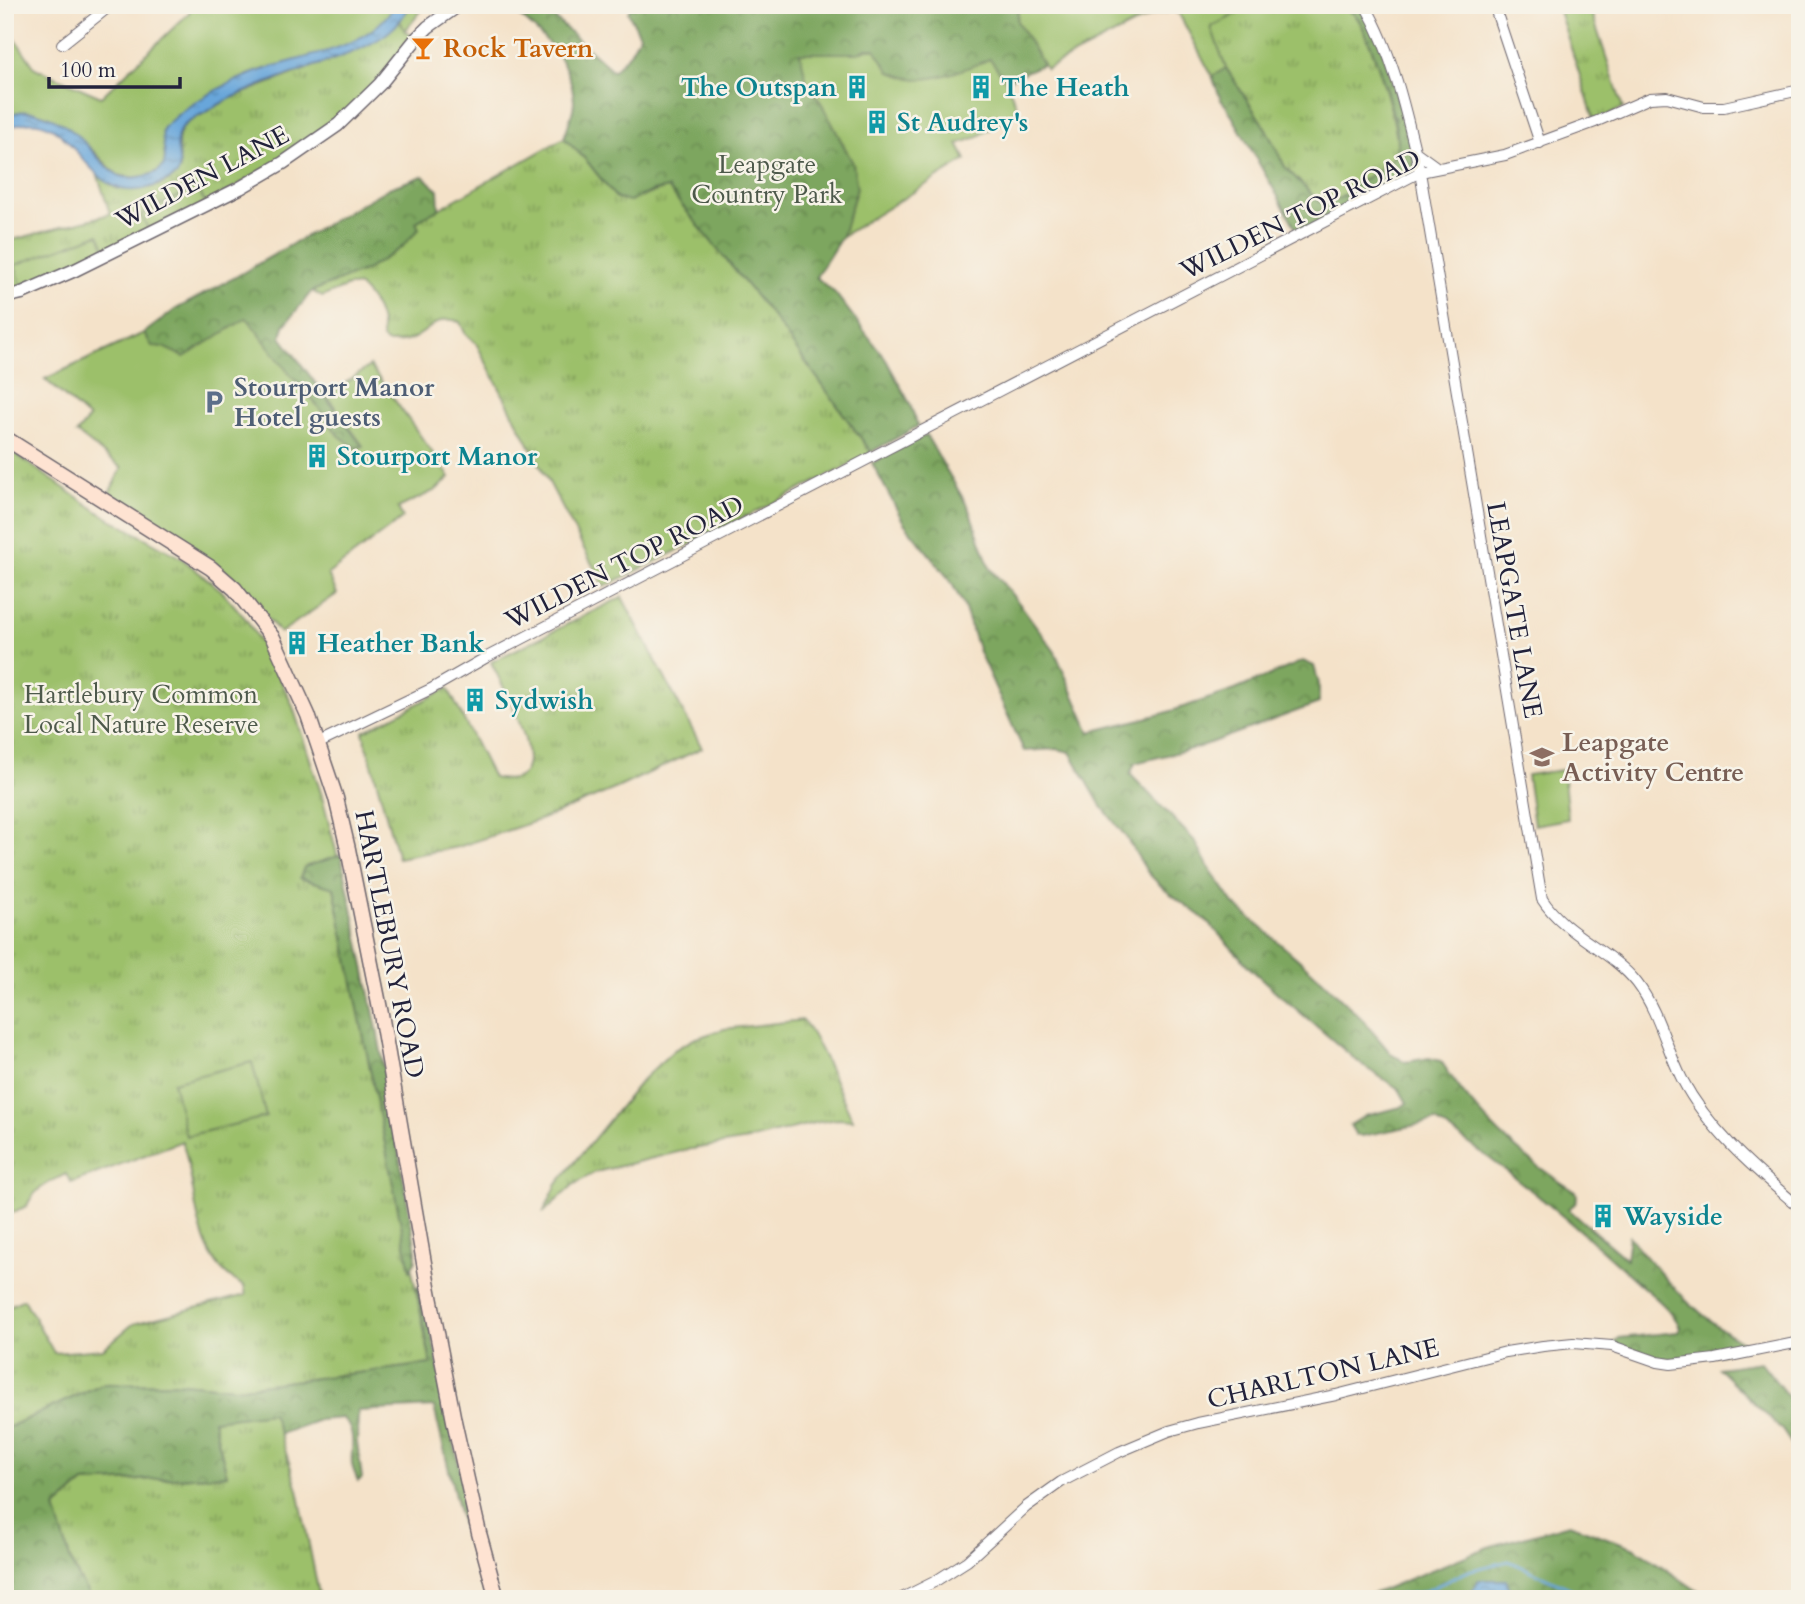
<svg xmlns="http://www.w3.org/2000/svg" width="1805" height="1604" font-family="Cardo,serif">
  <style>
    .grass { fill: url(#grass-tufts); stroke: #5f7152; stroke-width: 2 }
    .forest { fill: url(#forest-crowns); stroke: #50644c; stroke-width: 2 }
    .green { fill: #9cc06a; stroke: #5f7152; stroke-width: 2 }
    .water { fill: url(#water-ripples); stroke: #45648a; stroke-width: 2 }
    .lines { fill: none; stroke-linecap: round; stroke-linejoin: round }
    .stream { stroke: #68a6da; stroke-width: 2.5 }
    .minor-casing { stroke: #6c656d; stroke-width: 12 }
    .tertiary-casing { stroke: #6c656d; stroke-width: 15 }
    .secondary-casing { stroke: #6c656d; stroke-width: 17 }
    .minor { stroke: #fff; stroke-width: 10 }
    .tertiary { stroke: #fff; stroke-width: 12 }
    .secondary { stroke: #fee3d2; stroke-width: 14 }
    .labels { text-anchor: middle; stroke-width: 5; stroke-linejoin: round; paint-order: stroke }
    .food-label { font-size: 26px; font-weight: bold; fill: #c56008; stroke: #f7f3e8; text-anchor: start }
    .culture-label { font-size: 26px; font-weight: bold; fill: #0d838f; stroke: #f7f3e8; text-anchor: start }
    .park-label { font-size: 26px; fill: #4d594b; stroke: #f7f3e8 }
    .street-label { font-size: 26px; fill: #22223b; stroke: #f7f3e8 }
    .service-label { font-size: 26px; font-weight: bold; fill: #4e5e75; stroke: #f7f3e8; text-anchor: start }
    .education-label { font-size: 26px; font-weight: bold; fill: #785e54; stroke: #f7f3e8; text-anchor: start }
  </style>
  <defs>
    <pattern id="grass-tufts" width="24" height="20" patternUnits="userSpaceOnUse" patternTransform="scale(1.75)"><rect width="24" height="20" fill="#9cc06a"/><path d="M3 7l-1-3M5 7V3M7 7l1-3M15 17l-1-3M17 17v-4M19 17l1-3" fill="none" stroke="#7f9c58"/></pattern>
    <pattern id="forest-crowns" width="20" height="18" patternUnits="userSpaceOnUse" patternTransform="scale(1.75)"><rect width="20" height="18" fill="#7da65e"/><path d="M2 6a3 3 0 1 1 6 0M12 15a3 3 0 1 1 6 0" fill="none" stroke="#66874f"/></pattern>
    <pattern id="water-ripples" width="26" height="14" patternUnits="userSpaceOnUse" patternTransform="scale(1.75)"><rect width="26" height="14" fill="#68a6da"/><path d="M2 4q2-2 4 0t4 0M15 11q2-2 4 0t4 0" fill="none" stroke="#5587b2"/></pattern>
  </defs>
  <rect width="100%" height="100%" fill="#f7f3e8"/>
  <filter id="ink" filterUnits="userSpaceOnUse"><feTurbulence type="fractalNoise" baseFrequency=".0143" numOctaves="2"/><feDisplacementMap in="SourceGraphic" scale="14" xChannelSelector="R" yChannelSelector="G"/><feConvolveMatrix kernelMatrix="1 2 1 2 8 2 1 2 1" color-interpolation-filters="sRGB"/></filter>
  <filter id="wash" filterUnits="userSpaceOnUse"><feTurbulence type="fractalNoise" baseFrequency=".00686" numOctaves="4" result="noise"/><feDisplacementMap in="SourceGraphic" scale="28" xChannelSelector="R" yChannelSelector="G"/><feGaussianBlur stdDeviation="1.57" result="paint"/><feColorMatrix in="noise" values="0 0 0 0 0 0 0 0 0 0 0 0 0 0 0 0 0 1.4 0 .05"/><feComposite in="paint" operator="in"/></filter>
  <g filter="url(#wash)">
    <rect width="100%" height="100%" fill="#f4e2c9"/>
    <!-- grass -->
    <path class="grass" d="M1251,5c17,0 78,-3 90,2 4,1 11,5 14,8 13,13 48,120 41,136 -6,14 -24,22 -36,31 -15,12 -21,22 -41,20l-34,-35 -19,-38 -40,-61 -16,-41z
      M1557,5h32l34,103 -28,14z
      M400,21l5,10 11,8 -78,85 -132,81 -10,-18 -55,28 9,17 -43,21 -8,-19 -83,31 6,22 -17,4v-49l105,-28 -13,-41c6,5 14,15 22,16 17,3 54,-2 61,-20 0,-16 -6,-29 4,-44l47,-27 128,-49 19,-10z
      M564,138l22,22 31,39c19,4 32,-7 51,-11l108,133 95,131 -7,6 -260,129 -128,-244 -11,-10 -5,-11c-21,-10 -32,11 -50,18 -8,3 -15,3 -23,3l-5,-4c1,-23 -8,-38 -23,-53h-11l-26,11 -10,-6 54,-21 50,-48z
      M5,447l95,66 81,45 40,32 25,29 23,37 23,48 30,92 18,70 -6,22 97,476 -196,24 -52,-5 -81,1 -97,45v-128l4,5 15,-7 30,54 49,-4 30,-25 113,-29 -2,-9c-54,-25 -45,-97 -62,-145l-111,42 -5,-9c-16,8 -33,15 -39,32l-22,10z
      M622,597l80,151 -85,40 -75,31 -84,28 -60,11 -35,-126 85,-44 45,90c74,17 9,-92 -2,-116z
      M803,1020c21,31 33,66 50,100l-16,-1 -23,4 -66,17 -62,10 -90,22 -23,13 -30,28 14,-29 85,-104 32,-30 20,-11 30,-10z
      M273,1412l25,78 22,109h-229l-19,-34 -18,-57 30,-25 143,-8 -14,-55z"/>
    <!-- forest -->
    <path class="forest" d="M507,5h33l73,66 17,-18 10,-18 -12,-23 5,-7h386l-2,16 26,43 -37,17 -16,-22c-28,12 -70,31 -100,13 -8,-5 -16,-16 -23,-23l-8,4h-58l6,29 15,22 31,59 4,25 -15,48 -26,41 19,16 50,65 24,44 9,24 -47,26 -95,-131 -108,-133 -15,3 -23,10 -13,-2 -31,-39 -22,-22c3,-11 10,-25 10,-37 -3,-44 -35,-69 -67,-96z
      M1339,5h26l9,17 46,150 -122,60 -71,-125 -6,-7 -9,-24 14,-8 40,61 19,38 34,35c20,2 27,-9 41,-20 12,-8 32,-18 37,-32 6,-17 -28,-118 -40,-133 -5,-6 -12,-8 -18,-12z
      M423,176l15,14 1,19 -23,13 3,7 -18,19 -35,22 -54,21 -28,35 -3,11 82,110 -6,2 -16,-10 -41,-55 -9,-8 -214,57 12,-15 -44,-39 99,-46 32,-24 56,-30 157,-91z
      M926,435l42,72 22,61 33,40 32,44 35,80 75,-19 70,-23 68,-29 11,5 5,18v19l-120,44 -64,16 -5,11 65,67 13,25 26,38 87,75 42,41 29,35 14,7 23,-4 12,3c34,55 81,98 135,131 3,10 -1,12 -8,17l58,50 3,-23c31,39 79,92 124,111l-71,15 -20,-2 -49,-15 6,-7 59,-6 2,-5c-8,-18 -31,-34 -45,-47 -63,-58 -127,-112 -199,-159l-74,15 -6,-1 -6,-10 15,-9 36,-9 6,-4 -8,-14 -36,-23 -89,-76 -24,-22 -43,-47 -43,-32 -16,-16 -22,-36 -26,-33 -30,-52 -13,-3 -33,2 -45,-99 -15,-46 -14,-26 -46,-57 -32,-60z
      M341,855l36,174 39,221v10l-6,10 -76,-382 -34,-10 4,-11z
      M417,1287l5,1 64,307 -25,-74 -27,-114 -76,4 -1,32 5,35 -4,3c-2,-5 -5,-11 -6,-16 -2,-17 6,-34 -10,-47l-23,2 -39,14 -8,-21 -59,7 14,55 -143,8 -29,25 17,57 19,34h-86v-170l97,-45 81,-1 52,5 196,-24z
      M1761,1362l39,50v44l-18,-26 -64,-62z
      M1569,1524l66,24 74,51h-349l128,-52z"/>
    <!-- green -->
    <path class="green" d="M191,5h203c-22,47 -103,52 -146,70 -26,12 -67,33 -85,54 -1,15 4,24 1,37 -13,12 -30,13 -46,9 -28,-25 -70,-81 -113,-58v-93l30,44 66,29 88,-84z
      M408,5h18l-21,26 -5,-10z
      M1019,5h222l1,6 -31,16 15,41 -14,8 -33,-62 -6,-3 -21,4 -106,54 -29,-48z
      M867,49h8l15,23c9,3 19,7 28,7 22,1 52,-12 72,-20l16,22 13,30 -42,26 -19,7 8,16 -124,76 15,-48 -4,-25 -31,-59 -15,-22 -7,-29h58z
      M197,187l9,18 -56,27 -9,-17z
      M99,234l8,19 -85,34 -7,-22z
      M247,318l44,58 17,17 29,41 20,15 6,-3 -36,-50 43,-30 80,111 -14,13 -38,18 5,10 -75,56 9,20 -57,39 -48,-57 -42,-31 -83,-48 15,-29 -45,-35 12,-15 -44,-39 99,-46 8,13 11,1 21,10z
      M1563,770l5,49 -34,6 -7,-50z
      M252,1062l14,55 -80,19 -13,-54z"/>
    <!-- water -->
    <path class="water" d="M395,5h13c-11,42 -90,58 -126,72 -27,10 -54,21 -78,36 -8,4 -21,10 -25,19 -6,14 4,28 -1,42 -8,7 -19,10 -30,14 -68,20 -73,-96 -143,-58v-13c25,-14 55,2 74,20 13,12 23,29 39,38 7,4 19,3 27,1 7,-1 14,-4 18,-10 6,-11 -3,-23 0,-37 18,-22 59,-43 86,-54 48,-21 115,-20 146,-70z
      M1479,1580h27l7,19h-75l9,-6 23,2z"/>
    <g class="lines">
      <!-- stream -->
      <path class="stream" d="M1372,1599l51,-7 48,-22 38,-9 85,38"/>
    </g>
  </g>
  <g filter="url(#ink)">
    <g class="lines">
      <!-- minor casing -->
      <g class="minor-casing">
        <path id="minor" d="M1365,5c29,50 42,111 55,167l122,727c23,36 69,51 95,84 22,29 29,65 45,96 27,52 74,91 118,129
          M1494,5l46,138
          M62,44l49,-39
          M1416,152l22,16
          M319,743l112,-54 56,-32 933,-485 85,-17 90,-33 55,-24 17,-1 37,10h20l76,-17
          M900,1599l34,-17 33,-21 59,-54 35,-25 58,-30 50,-21 29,-8 138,-28 170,-43 37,-6 30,-3 39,3 46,16 13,2 44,-5 85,-17"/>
      </g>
      <!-- tertiary casing -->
      <g class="tertiary-casing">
        <path id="tertiary" d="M5,297l17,-4 53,-23 165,-82 43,-25 55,-38 42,-41 36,-45 12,-12 31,-22"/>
      </g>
      <!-- secondary casing -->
      <g class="secondary-casing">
        <path id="secondary" d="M5,438l206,130 24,21 38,49 35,77 28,83 12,51 33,165 47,272 26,135 25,112 18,66"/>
      </g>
      <!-- minor -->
      <use href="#minor" class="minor"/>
      <!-- tertiary -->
      <use href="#tertiary" class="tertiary"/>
      <!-- secondary -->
      <use href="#secondary" class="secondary"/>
    </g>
  </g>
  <!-- icons -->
  <defs>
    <g id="bar-bare" transform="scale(1.89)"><path d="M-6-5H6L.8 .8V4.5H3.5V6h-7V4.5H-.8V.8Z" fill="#e8710a" stroke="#f7f3e8" stroke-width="2.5" paint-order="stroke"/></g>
    <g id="building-bare" transform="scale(1.89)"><path d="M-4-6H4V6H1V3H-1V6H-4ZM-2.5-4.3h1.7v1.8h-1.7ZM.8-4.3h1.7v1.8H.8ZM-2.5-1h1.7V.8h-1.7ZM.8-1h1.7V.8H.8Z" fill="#0f9aa8" stroke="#f7f3e8" stroke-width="2.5" paint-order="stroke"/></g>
    <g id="parking-bare" transform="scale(1.89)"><path d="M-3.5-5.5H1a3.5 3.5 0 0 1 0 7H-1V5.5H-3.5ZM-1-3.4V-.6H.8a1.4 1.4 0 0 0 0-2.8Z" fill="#5c6f8a" stroke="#f7f3e8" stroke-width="2.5" paint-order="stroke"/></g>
    <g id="school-bare" transform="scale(1.89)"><path d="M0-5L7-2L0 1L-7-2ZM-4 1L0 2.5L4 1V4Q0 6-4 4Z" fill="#8d6e63" stroke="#f7f3e8" stroke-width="2.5" paint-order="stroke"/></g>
  </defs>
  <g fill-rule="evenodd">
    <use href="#bar-bare" x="423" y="48"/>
    <use href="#building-bare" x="857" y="87"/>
    <use href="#building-bare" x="981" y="87"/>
    <use href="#building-bare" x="877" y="122"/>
    <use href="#parking-bare" x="214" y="402"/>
    <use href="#building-bare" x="317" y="456"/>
    <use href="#building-bare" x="297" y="643"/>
    <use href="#building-bare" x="475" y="700"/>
    <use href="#school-bare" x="1542" y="757"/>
    <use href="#building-bare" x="1603" y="1216"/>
  </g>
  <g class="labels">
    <!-- food labels -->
    <g class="food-label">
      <text x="443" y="57">Rock Tavern</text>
    </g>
    <!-- culture labels -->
    <g class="culture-label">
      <text x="837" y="96" text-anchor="end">The Outspan</text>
      <text x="1001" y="96">The Heath</text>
      <text x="897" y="131">St Audrey's</text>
      <text x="337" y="465">Stourport Manor</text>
      <text x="317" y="652">Heather Bank</text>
      <text x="495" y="709">Sydwish</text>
      <text x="1623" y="1225">Wayside</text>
    </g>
    <!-- park labels -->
    <g class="park-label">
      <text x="767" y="173">Leapgate<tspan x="767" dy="30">Country Park</tspan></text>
      <text x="141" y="703">Hartlebury Common<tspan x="141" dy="30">Local Nature Reserve</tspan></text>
    </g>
    <!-- street labels -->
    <g class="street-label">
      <text transform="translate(202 177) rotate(-28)" y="9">WILDEN LANE</text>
      <text transform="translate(1300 214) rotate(-26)" y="9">WILDEN TOP ROAD</text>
      <text transform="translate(624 562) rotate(-27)" y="9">WILDEN TOP ROAD</text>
      <text transform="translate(1515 610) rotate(80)" y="9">LEAPGATE LANE</text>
      <text transform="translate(390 944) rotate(79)" y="9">HARTLEBURY ROAD</text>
      <text transform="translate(1323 1373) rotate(-13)" y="9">CHARLTON LANE</text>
    </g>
    <!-- service labels -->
    <g class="service-label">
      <text x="234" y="396">Stourport Manor<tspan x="234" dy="30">Hotel guests</tspan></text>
    </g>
    <!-- education labels -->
    <g class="education-label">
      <text x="1562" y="751">Leapgate<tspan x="1562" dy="30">Activity Centre</tspan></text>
    </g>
  </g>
  <!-- margin -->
  <rect width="1805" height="1604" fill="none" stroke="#f7f3e8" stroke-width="28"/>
  <!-- scale -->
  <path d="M49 77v10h131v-10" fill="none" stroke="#22223b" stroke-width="3.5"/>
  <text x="60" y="77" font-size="21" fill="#22223b" stroke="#f7f3e8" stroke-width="5" paint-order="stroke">100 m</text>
</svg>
